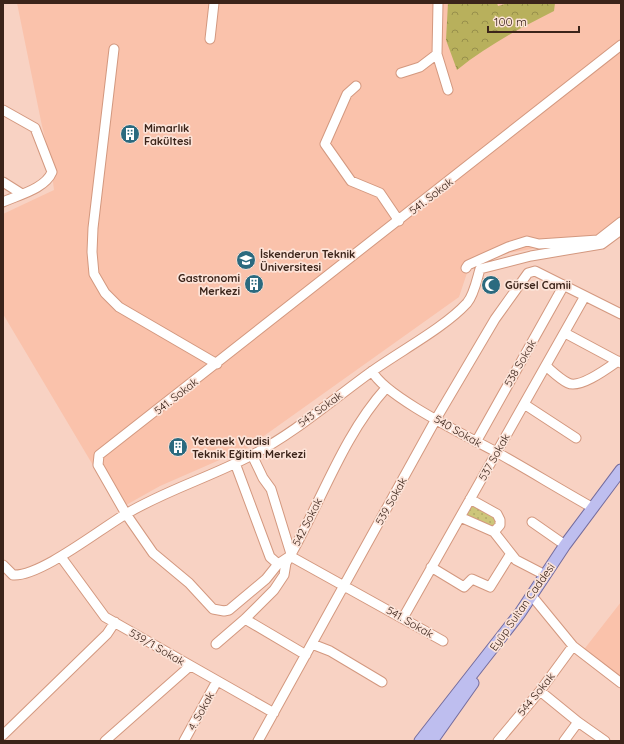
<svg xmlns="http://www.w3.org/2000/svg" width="624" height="744" font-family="Quicksand,sans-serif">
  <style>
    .built { fill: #fac2ab }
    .forest { fill: url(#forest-crowns) }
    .park { fill: url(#park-dots) }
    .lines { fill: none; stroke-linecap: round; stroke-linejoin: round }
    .minor-casing { stroke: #d3987f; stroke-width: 11 }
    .major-casing { stroke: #746c9d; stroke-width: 13 }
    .minor { stroke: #fff; stroke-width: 9 }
    .major { stroke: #bebeef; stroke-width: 11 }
    .labels { text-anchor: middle; stroke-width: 3.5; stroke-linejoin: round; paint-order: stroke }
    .poi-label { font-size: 11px; font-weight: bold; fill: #3b241a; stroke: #fce3d8; text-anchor: start }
    .street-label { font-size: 11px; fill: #3b241a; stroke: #fce3d8 }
  </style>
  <defs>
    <pattern id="forest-crowns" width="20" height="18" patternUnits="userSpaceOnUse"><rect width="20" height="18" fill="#b8b05c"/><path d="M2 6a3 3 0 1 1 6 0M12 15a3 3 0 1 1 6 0" fill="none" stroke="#978f4b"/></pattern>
    <pattern id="park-dots" width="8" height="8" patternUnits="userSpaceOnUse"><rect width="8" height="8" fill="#cdc67a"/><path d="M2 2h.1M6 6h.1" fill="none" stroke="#b1aa69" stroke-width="1.8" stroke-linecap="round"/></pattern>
  </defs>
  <rect width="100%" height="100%" fill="#f8d2c3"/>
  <!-- built -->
  <path class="built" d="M17,3h604v222l-22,17 -40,2 -50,9 -40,14 -10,30 -212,151 -87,38 -41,23 -116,-195v-100l51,-24 -4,-32 -8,-32z
    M621,602v79l-39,-29z"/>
  <!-- forest -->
  <path class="forest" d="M448,3h49l1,3 10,-3h47l-1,8c-34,17 -67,35 -97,59l-11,-30z"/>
  <!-- park -->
  <path class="park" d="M473,503l25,17 -4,10 -29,-14z"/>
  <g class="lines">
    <!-- minor casing -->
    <g class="minor-casing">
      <path id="minor" d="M438,3l-1,51 11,36
        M210,39l4,-36
        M114,49l-21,179 -1,24 2,22 11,19 14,14 98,57
        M401,73l19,-6 17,-13
        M356,86l-9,8 -22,50 26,37 29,12 19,28
        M3,110l32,18 17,44c-7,17 -34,23 -49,30
        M3,182l19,12
        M466,268l2,-3 40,-18 19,-6 12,3 59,-4 23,-18
        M565,333l56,30
        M546,366c7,6 14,13 22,17 12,6 40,-15 50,-22
        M372,371c13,26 97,66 126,82 32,18 63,37 95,55
        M524,404l52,34
        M476,442l88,-157
        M252,455l11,23 8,11 20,65
        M235,463l35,94 8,7
        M470,499l27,15 3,6v5l-6,7
        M460,517l34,15 22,28 29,15
        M532,522l33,23
        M61,557l44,60 169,96
        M3,565l10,10c27,2 87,-46 113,-61 40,-24 85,-37 126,-59 43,-22 80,-55 119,-83 29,-21 73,-44 96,-69 7,-8 10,-24 13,-34l51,-13 71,-12 19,-14
        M431,567l33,20 8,-8 18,8 20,-32
        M532,596l41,50 48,37
        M403,618l182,-322
        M245,619l61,36
        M443,641l-153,-85 -12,8 -12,15 -37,31 -5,1 -11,-2 -24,-26 -36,-30 -27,-39 -28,-49 1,-10 522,-410
        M216,644l29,-25 29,-29 10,-15 2,-12c34,-57 55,-125 100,-175
        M312,644l18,7 52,31
        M540,691l38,31 27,19
        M3,735l104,-101 8,-12
        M105,741l85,-75
        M184,741l33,-60
        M258,741l178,-322 59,-100 33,-46 7,-2 86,43
        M498,741l42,-50 33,-45
        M564,741l14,-19"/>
    </g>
    <!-- major casing -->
    <g class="major-casing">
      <path id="major" d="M420,741l100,-128 45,-68 56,-75
        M432,741l41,-58"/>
    </g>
    <!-- minor -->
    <use href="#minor" class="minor"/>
    <!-- major -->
    <use href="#major" class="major"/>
  </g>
  <!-- icons -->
  <defs>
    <g id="building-disc" transform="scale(1)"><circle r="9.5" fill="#2b6a7f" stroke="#fce3d8"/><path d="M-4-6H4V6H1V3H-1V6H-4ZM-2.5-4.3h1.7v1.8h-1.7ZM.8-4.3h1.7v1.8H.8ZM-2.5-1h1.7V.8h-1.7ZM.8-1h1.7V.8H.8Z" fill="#fff"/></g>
    <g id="university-disc" transform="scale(1)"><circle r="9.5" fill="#2b6a7f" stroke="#fce3d8"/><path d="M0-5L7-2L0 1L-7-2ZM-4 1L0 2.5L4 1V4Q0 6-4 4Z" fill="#fff"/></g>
    <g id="mosque-disc" transform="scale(1)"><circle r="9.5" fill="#2b6a7f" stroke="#fce3d8"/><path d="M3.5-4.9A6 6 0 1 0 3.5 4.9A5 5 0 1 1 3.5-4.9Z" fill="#fff"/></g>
  </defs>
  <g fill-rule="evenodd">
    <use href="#building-disc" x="130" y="134"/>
    <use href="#university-disc" x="246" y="260"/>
    <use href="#building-disc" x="254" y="284"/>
    <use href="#mosque-disc" x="491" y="285"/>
    <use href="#building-disc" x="178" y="447"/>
  </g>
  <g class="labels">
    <!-- poi labels -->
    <g class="poi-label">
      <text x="144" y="132">Mimarlık<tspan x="144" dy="13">Fakültesi</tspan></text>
      <text x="260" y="258">İskenderun Teknik<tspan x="260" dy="13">Üniversitesi</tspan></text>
      <text x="240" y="282" text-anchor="end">Gastronomi<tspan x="240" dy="13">Merkezi</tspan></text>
      <text x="505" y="289">Gürsel Camii</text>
      <text x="192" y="445">Yetenek Vadisi<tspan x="192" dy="13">Teknik Eğitim Merkezi</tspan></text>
    </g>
    <!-- street labels -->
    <g class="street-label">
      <text transform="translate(431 196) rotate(-38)" y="4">541. Sokak</text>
      <text transform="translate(520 363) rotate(-60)" y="4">538 Sokak</text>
      <text transform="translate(176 396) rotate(-38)" y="4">541. Sokak</text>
      <text transform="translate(320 409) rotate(-36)" y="4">543 Sokak</text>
      <text transform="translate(458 431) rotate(30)" y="4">540 Sokak</text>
      <text transform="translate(494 457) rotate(-61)" y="4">537 Sokak</text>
      <text transform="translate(391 501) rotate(-61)" y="4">539 Sokak</text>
      <text transform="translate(307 522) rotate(-63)" y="4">542 Sokak</text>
      <text transform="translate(522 607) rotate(-55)" y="4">Eyüp Sultan Caddesi</text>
      <text transform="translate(410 622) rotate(30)" y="4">541. Sokak</text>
      <text transform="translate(157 647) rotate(30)" y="4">539/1 Sokak</text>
      <text transform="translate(536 694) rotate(-51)" y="4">544 Sokak</text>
      <text transform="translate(201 711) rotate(-61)" y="4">4. Sokak</text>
    </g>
  </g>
  <!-- border -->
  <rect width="624" height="744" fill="none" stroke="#3b241a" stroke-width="8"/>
  <!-- scale -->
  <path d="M488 26v6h91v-6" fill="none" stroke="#3b241a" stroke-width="2"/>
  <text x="494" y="26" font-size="12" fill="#3b241a" stroke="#fce3d8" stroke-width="3" paint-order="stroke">100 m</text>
</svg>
